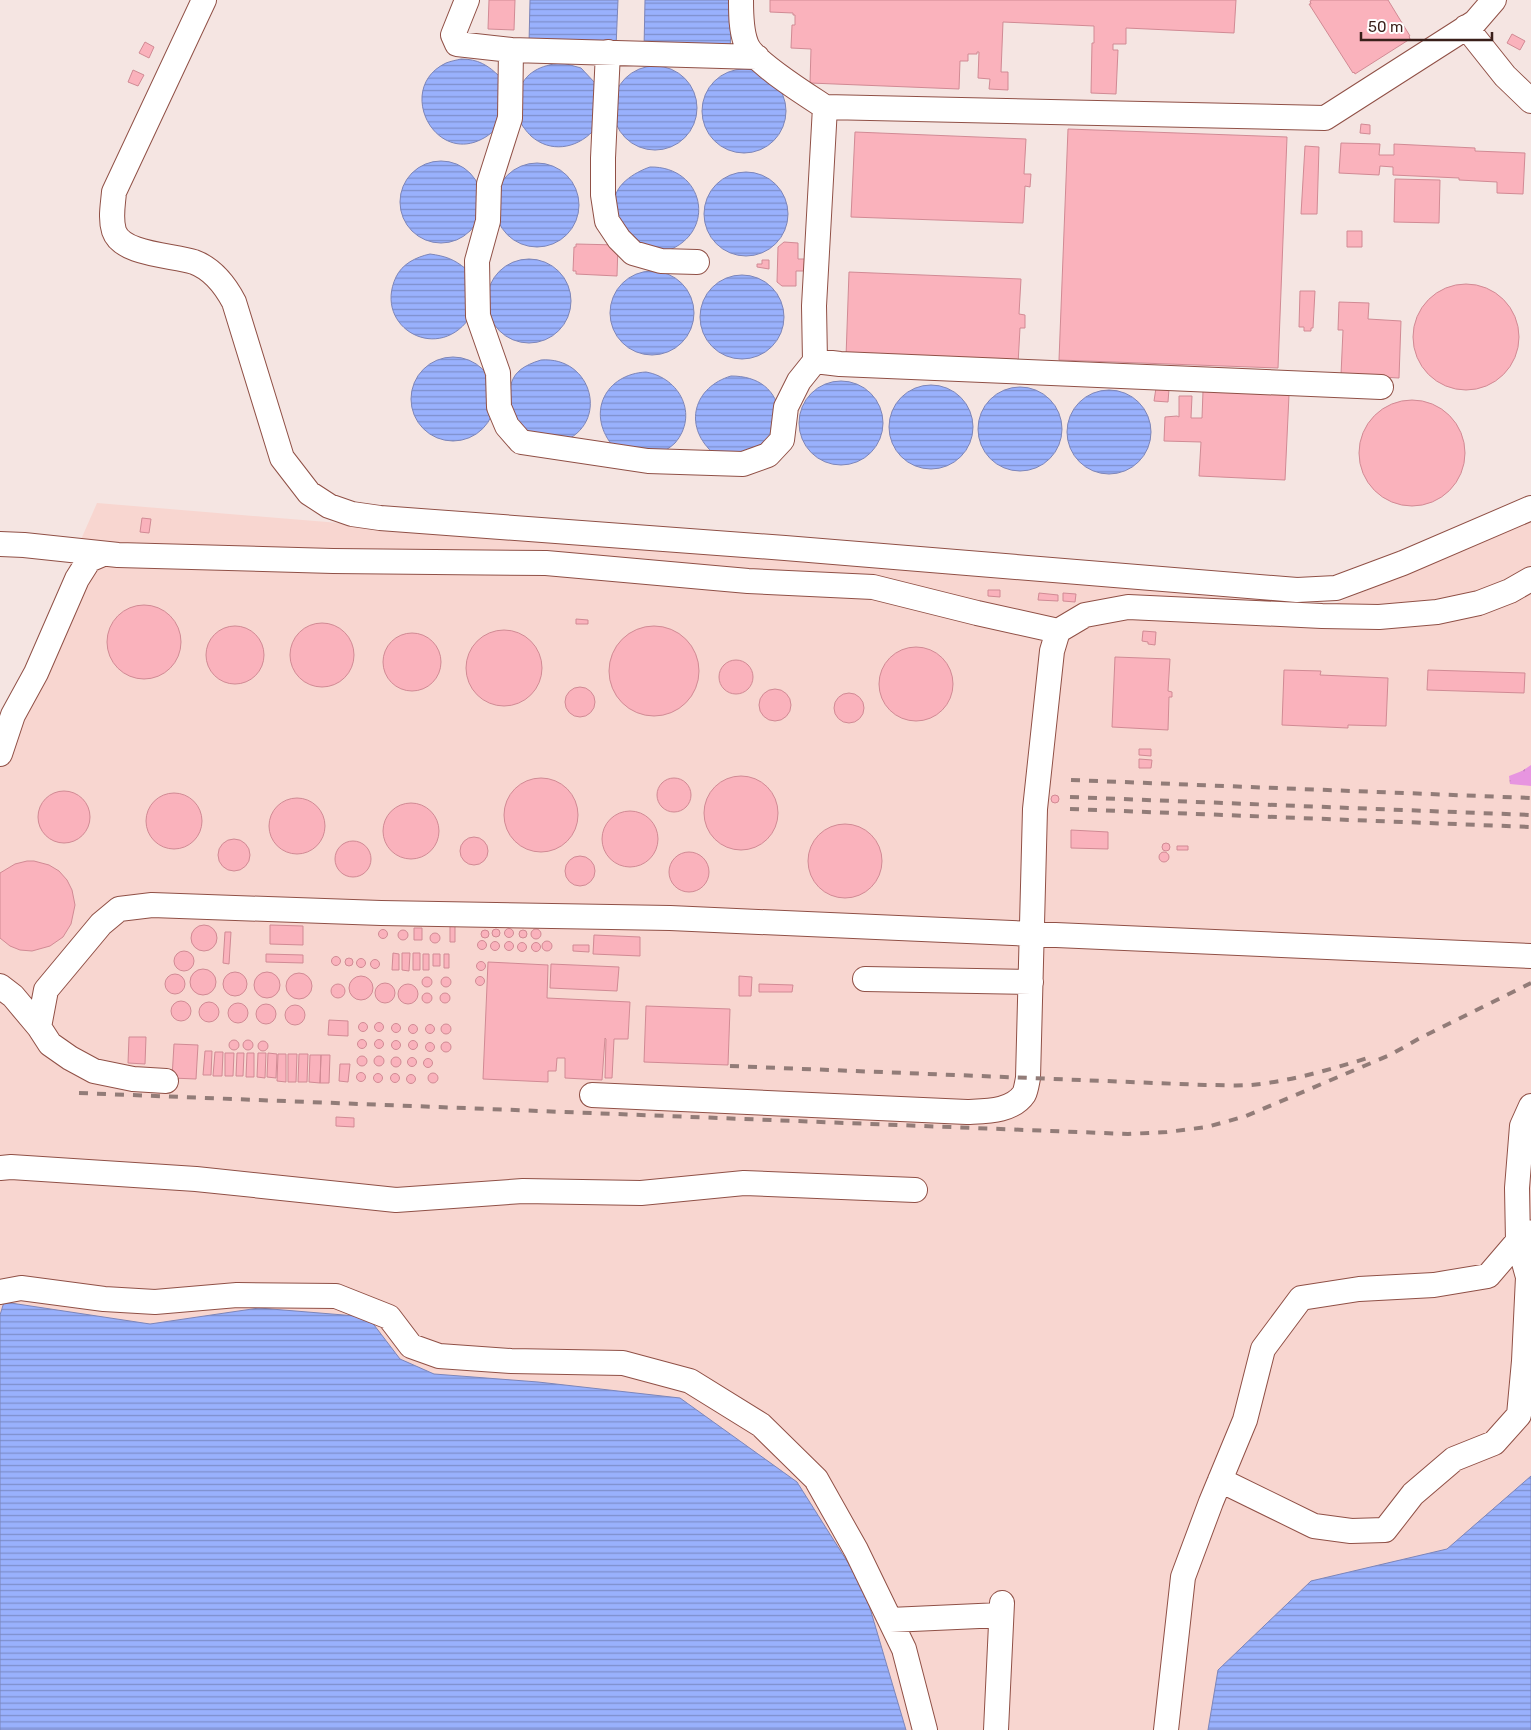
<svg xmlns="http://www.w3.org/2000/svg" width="1531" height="1730" font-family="Rubik,sans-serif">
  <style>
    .built { fill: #f8d6d0 }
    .grass { fill: url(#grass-tufts) }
    .water { fill: url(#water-rules); stroke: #7c85b9 }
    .building { fill: #fab2bc; stroke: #d18a94 }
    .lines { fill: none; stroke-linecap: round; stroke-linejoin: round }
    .minor-casing { stroke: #905046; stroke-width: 26 }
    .minor { stroke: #fff; stroke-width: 24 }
    .rail { stroke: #927c78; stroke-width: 4; stroke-dasharray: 9 9; stroke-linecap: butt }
  </style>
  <defs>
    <pattern id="grass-tufts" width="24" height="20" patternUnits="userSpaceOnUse" patternTransform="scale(1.25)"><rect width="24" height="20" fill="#e795e0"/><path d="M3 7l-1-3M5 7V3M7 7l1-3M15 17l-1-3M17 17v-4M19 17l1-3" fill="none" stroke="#bc79b5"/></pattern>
    <pattern id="water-rules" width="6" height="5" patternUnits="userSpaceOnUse" patternTransform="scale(1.25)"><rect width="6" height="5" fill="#99b1fd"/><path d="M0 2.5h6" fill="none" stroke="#7e8fcc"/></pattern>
  </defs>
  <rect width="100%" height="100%" fill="#f5e5e2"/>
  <!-- built -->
  <path class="built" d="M97,503l1235,102 199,-85v1210h-1531v-1006z"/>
  <!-- grass -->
  <path class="grass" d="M1531,765v21l-21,-2 -1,-8 13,-5z"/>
  <!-- water -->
  <path class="water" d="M530,0h88l-2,47 -87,-3z
    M645,0h87l-2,52 -86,-3z
    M461,59c17,0 27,6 39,18v48c-56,59 -111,-35 -54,-62 5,-2 11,-3 15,-4z
    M563,63l18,5 15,16 -3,47c-17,18 -43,22 -62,5 -4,-4 -10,-11 -11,-16 0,-5 0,-10 0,-15 0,-5 -1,-11 0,-16 6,-19 26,-25 43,-26z
    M613 108a42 42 0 1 1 84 0a42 42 0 1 1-84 0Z
    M702 111a42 42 0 1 1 84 0a42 42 0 1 1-84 0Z
    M400 202a41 41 0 1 1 82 0a41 41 0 1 1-82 0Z
    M495 205a42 42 0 1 1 84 0a42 42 0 1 1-84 0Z
    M650,167c54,-1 68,65 17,84l-42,-13c-4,-11 -9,-22 -10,-34 -3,-18 20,-32 35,-37z
    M704 214a42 42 0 1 1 84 0a42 42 0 1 1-84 0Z
    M430,254c15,2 24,5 36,15l6,45c-31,52 -100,14 -76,-37 6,-13 20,-20 34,-23z
    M487 301a42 42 0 1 1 84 0a42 42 0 1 1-84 0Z
    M610 313a42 42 0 1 1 84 0a42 42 0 1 1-84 0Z
    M700 317a42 42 0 1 1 84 0a42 42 0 1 1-84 0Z
    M411 399a42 42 0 1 1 84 0a42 42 0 1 1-84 0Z
    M541,360c52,-4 69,64 21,82 -6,3 -16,2 -23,2l-30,-25c1,-32 -4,-48 32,-59z
    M646,372c34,6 53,43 29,71 -5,5 -11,8 -16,11l-47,-9c-26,-33 -6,-71 34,-73z
    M731,376c27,0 46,13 49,41l-17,36 -51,-1c-29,-27 -18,-65 19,-76z
    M799 423a42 42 0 1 1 84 0a42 42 0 1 1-84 0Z
    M889 427a42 42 0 1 1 84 0a42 42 0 1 1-84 0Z
    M978 429a42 42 0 1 1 84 0a42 42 0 1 1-84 0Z
    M1067 432a42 42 0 1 1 84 0a42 42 0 1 1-84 0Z
    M4,1302l146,22 109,-16 109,9 32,42 34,15 104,8 142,16 117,84 67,106 42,142h-906v-415z
    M1531,1476v254h-323l10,-60 93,-89 136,-32z"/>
  <!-- building -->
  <path class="building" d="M489,0h26l-1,30 -26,-1z
    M770,0h466l-2,33 -108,-5v16h-13v6h5l-2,44 -25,-1 1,-50h2v-17l-91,-4 -2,50h7v18l-19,-1 1,-10 -12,-1 1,-26h-2v2h-9v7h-8l-1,28 -149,-6 1,-34 -20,-1 1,-23h3v-10h-2v-2l-23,-1z
    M1312,0h76l22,36h-1l1,3 -55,35 -1,-2 -1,1 -44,-69h2l-1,-3z
    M1512,34l13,7 -5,9 -13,-7z
    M145,42l9,5 -5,11 -10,-5z
    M133,70l11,5 -6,11 -10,-4z
    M1361,124l9,1v9l-10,-1z
    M1068,129l219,8 -9,231 -219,-8z
    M855,132l171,7 -2,35h7l-1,13 -5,-1 -2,37 -172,-6z
    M1341,143l39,1 -1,11h15v-11l81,4v3l50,2 -2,41 -26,-1v-11l-38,-2v-2l-66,-3v-8l-13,-1 -1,9 -40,-2z
    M1305,146l14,1 -2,67h-16z
    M1395,179l45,1 -1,43 -45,-1z
    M1347,231h15v16h-15z
    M784,242l14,1v16h8v12h-10v15h-14l-5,-4 1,-35z
    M576,244l42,1 -1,31 -41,-2v-3h-3l1,-24h2z
    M762,260h7v9l-12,-2v-3h5z
    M849,272l172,7 -2,35 6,1v13h-5l-2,36 -172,-7z
    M1413 337a53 53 0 1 1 106 0a53 53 0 1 1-106 0Z
    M1300,291h15l-2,37h-2v3h-7v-4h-5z
    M1339,302l30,1 -1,16 33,2 -2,57 -58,-3 2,-45h-5z
    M1156,388l13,1 -1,13 -14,-1z
    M1203,391l86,4 -4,85 -86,-4 2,-34 -37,-1 1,-24 12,-1 2,1v-21h13l-1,22h11z
    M1359 453a53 53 0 1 1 106 0a53 53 0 1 1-106 0Z
    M142,518l9,1 -2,14 -9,-1z
    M988,590h12v7l-12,-1z
    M1039,593l19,2v6l-20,-1z
    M1063,593l13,1 -1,8 -12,-1z
    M107 642a37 37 0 1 1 74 0a37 37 0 1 1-74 0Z
    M576,619l12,1v4h-12z
    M290 655a32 32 0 1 1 64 0a32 32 0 1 1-64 0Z
    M206 655a29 29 0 1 1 58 0a29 29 0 1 1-58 0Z
    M609 671a45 45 0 1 1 90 0a45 45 0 1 1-90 0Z
    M466 668a38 38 0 1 1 76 0a38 38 0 1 1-76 0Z
    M1143,631l13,1 -1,13 -7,-1v-2l-6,-1z
    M383 662a29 29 0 1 1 58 0a29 29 0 1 1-58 0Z
    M879 684a37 37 0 1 1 74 0a37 37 0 1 1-74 0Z
    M1115,657l55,2 -2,32 4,1v5h-3l-1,33 -56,-3z
    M719 677a17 17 0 1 1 34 0a17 17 0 1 1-34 0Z
    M1284,670l37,1 -1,4 68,3 -2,48 -38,-1v3l-66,-3z
    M1428,670l97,3 -1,20 -97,-3z
    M565 702a15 15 0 1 1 30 0a15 15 0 1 1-30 0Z
    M759 705a16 16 0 1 1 32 0a16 16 0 1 1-32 0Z
    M834 708a15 15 0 1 1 30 0a15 15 0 1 1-30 0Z
    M1139,749h12v7l-12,-1z
    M1139,759l13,1 -1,8h-12z
    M704 813a37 37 0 1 1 74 0a37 37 0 1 1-74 0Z
    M657 795a17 17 0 1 1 34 0a17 17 0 1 1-34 0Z
    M504 815a37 37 0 1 1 74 0a37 37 0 1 1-74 0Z
    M38 817a26 26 0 1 1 52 0a26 26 0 1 1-52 0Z
    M146 821a28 28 0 1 1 56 0a28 28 0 1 1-56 0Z
    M1051 799a4 4 0 1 1 8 0a4 4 0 1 1-8 0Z
    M269 826a28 28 0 1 1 56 0a28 28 0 1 1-56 0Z
    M383 831a28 28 0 1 1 56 0a28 28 0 1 1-56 0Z
    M602 839a28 28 0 1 1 56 0a28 28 0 1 1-56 0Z
    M808 861a37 37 0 1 1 74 0a37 37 0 1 1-74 0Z
    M1071,830l37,2v17l-37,-1z
    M460 851a14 14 0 1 1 28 0a14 14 0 1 1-28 0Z
    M218 855a16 16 0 1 1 32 0a16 16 0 1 1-32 0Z
    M335 859a18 18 0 1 1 36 0a18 18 0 1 1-36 0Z
    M1162 847a4 4 0 1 1 8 0a4 4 0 1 1-8 0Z
    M1177,846h11v4h-11z
    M1159 857a5 5 0 1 1 10 0a5 5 0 1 1-10 0Z
    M669 872a20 20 0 1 1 40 0a20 20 0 1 1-40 0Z
    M565 871a15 15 0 1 1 30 0a15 15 0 1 1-30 0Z
    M27,861h7l15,4 10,6 8,9 5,10 3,15 -4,19 -8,13 -13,9 -18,5 -12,-1 -10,-4 -10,-8v-65l15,-9z
    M270,925l33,1v19l-33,-1z
    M191 938a13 13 0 1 1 26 0a13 13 0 1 1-26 0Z
    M450,926h5v16h-5z
    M414,928h8v12h-8z
    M504.5 933a4.5 4.5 0 1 1 9 0a4.5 4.5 0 1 1-9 0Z
    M492 933a4 4 0 1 1 8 0a4 4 0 1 1-8 0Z
    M531 934a5 5 0 1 1 10 0a5 5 0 1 1-10 0Z
    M378.5 934a4.5 4.5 0 1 1 9 0a4.5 4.5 0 1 1-9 0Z
    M481 934a4 4 0 1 1 8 0a4 4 0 1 1-8 0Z
    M398 935a5 5 0 1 1 10 0a5 5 0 1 1-10 0Z
    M519 934a4 4 0 1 1 8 0a4 4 0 1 1-8 0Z
    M225,932h6l-2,32 -6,-1z
    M430 938a5 5 0 1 1 10 0a5 5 0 1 1-10 0Z
    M594,935l46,2v19l-47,-2z
    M477.5 945a4.5 4.5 0 1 1 9 0a4.5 4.5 0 1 1-9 0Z
    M542 946a5 5 0 1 1 10 0a5 5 0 1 1-10 0Z
    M504.5 946a4.5 4.5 0 1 1 9 0a4.5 4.5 0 1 1-9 0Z
    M490.5 946a4.5 4.5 0 1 1 9 0a4.5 4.5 0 1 1-9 0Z
    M517.5 947a4.5 4.5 0 1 1 9 0a4.5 4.5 0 1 1-9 0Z
    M531.5 947a4.5 4.5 0 1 1 9 0a4.5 4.5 0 1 1-9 0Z
    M573,945h16v7l-16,-1z
    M174 961a10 10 0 1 1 20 0a10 10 0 1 1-20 0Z
    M393,953l6,1v16h-7z
    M402,953h8l-1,18 -7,-1z
    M413,953h7v17h-7z
    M266,954l37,1v8l-37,-1z
    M423,954h6v16h-6z
    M433,954h7v12h-7z
    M444,954h5v14h-5z
    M331.5 961a4.5 4.5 0 1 1 9 0a4.5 4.5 0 1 1-9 0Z
    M345 962a4 4 0 1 1 8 0a4 4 0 1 1-8 0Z
    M356.5 963a4.5 4.5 0 1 1 9 0a4.5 4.5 0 1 1-9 0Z
    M370.5 964a4.5 4.5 0 1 1 9 0a4.5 4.5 0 1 1-9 0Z
    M476.5 966a4.5 4.5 0 1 1 9 0a4.5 4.5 0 1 1-9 0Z
    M488,962l60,3 -1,33 83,4 -2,37h-14l-2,39h-7l1,-39 -1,-1 -3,42 -37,-2v-20h-8l-1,13h-8v11l-65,-3z
    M551,964l68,3 -2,24 -67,-3z
    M190 982a13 13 0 1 1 26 0a13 13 0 1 1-26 0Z
    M223 984a12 12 0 1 1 24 0a12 12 0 1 1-24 0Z
    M254 985a13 13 0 1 1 26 0a13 13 0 1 1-26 0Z
    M286 986a13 13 0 1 1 26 0a13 13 0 1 1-26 0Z
    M165 984a10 10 0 1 1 20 0a10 10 0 1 1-20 0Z
    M349 988a12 12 0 1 1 24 0a12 12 0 1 1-24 0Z
    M739,976l13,1 -1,19h-12z
    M475.5 981a4.5 4.5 0 1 1 9 0a4.5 4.5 0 1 1-9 0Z
    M422 982a5 5 0 1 1 10 0a5 5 0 1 1-10 0Z
    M441 982a5 5 0 1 1 10 0a5 5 0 1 1-10 0Z
    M375 993a10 10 0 1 1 20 0a10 10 0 1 1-20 0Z
    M759,984l34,1 -1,7h-33z
    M331 991a7 7 0 1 1 14 0a7 7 0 1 1-14 0Z
    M398 994a10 10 0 1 1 20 0a10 10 0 1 1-20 0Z
    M422 998a5 5 0 1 1 10 0a5 5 0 1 1-10 0Z
    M440 998a5 5 0 1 1 10 0a5 5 0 1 1-10 0Z
    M171 1011a10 10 0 1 1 20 0a10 10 0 1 1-20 0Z
    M199 1012a10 10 0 1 1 20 0a10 10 0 1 1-20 0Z
    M228 1013a10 10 0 1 1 20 0a10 10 0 1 1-20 0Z
    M256 1014a10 10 0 1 1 20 0a10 10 0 1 1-20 0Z
    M285 1015a10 10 0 1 1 20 0a10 10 0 1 1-20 0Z
    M646,1006l84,3 -2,56 -84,-3z
    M329,1020l19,1v15l-20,-1z
    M374.5 1027a4.5 4.5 0 1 1 9 0a4.5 4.5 0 1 1-9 0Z
    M358.5 1027a4.5 4.5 0 1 1 9 0a4.5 4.5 0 1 1-9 0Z
    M391.5 1028a4.5 4.5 0 1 1 9 0a4.5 4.5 0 1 1-9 0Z
    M441 1029a5 5 0 1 1 10 0a5 5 0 1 1-10 0Z
    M425.5 1029a4.5 4.5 0 1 1 9 0a4.5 4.5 0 1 1-9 0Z
    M408.5 1029a4.5 4.5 0 1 1 9 0a4.5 4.5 0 1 1-9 0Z
    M129,1037h17l-1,27 -17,-1z
    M357.5 1044a4.5 4.5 0 1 1 9 0a4.5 4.5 0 1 1-9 0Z
    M374.5 1044a4.5 4.5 0 1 1 9 0a4.5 4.5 0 1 1-9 0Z
    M243 1045a5 5 0 1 1 10 0a5 5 0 1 1-10 0Z
    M229 1045a5 5 0 1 1 10 0a5 5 0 1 1-10 0Z
    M391.5 1045a4.5 4.5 0 1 1 9 0a4.5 4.5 0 1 1-9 0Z
    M408.5 1045a4.5 4.5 0 1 1 9 0a4.5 4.5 0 1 1-9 0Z
    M258 1046a5 5 0 1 1 10 0a5 5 0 1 1-10 0Z
    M441 1047a5 5 0 1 1 10 0a5 5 0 1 1-10 0Z
    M425.5 1047a4.5 4.5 0 1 1 9 0a4.5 4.5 0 1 1-9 0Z
    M174,1044l24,1 -2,34 -24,-1z
    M205,1051h7l-1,24h-8z
    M215,1052h8l-1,24h-9z
    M225,1053h9l-1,23h-8z
    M237,1053h7l-1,23h-7z
    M247,1053h7v24h-8z
    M258,1053h8l-1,25 -8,-1z
    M268,1053l9,1 -1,24 -9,-1z
    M278,1054h8v28l-9,-1z
    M288,1054h9l-1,28h-8z
    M299,1054h9l-1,28h-9z
    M310,1055h11l-1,28 -11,-1z
    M321,1055h9l-1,28h-9z
    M374 1061a5 5 0 1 1 10 0a5 5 0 1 1-10 0Z
    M357 1061a5 5 0 1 1 10 0a5 5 0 1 1-10 0Z
    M391 1062a5 5 0 1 1 10 0a5 5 0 1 1-10 0Z
    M407.5 1062a4.5 4.5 0 1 1 9 0a4.5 4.5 0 1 1-9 0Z
    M423.5 1063a4.5 4.5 0 1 1 9 0a4.5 4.5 0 1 1-9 0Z
    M340,1064h10l-2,18 -9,-1z
    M356.5 1077a4.5 4.5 0 1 1 9 0a4.5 4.5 0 1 1-9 0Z
    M428 1078a5 5 0 1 1 10 0a5 5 0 1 1-10 0Z
    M390.5 1078a4.5 4.5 0 1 1 9 0a4.5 4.5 0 1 1-9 0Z
    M373.5 1078a4.5 4.5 0 1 1 9 0a4.5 4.5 0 1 1-9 0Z
    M406.5 1079a4.5 4.5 0 1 1 9 0a4.5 4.5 0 1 1-9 0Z
    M336,1117l18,1v9l-18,-1z"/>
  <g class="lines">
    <!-- minor casing -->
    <g class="minor-casing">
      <path id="minor" d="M204,0l-90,192c-1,13 -4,26 0,39 8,24 59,24 80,31 19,7 31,23 40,40l48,156 27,35 20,13 23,8 28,4 405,30 512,42 39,-2 67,-25 128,-55
        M467,0l-14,35 4,9 54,6 -1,68 -21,66 -1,37 -11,40 1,55 20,57 1,34 8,19 14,16 127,19 95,3 25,-9 14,-15 4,-33 13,-26 16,-20 -1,-55 11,-199 500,11 150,-96 19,-22
        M741,0c0,14 0,30 5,43 6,18 61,52 79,64
        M1466,27l39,49 26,25
        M511,50l246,7
        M608,52l-5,106v37l4,26 12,18 14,14 28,8 36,1
        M815,361l25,3 541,23
        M0,544l24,1 94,10 215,6 213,2 202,18 125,6 104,26 81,18
        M0,754l13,-39 23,-42 41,-94 12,-19 14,-6
        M865,979l166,3
        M0,986l13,10 26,31
        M166,1081l-33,-2 -39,-8 -24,-13 -20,-14 -11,-17 7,-37 55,-66 18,-15 33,-4 229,8 289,5 861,38
        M592,1095l375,17c18,-1 45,0 57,-18 2,-4 3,-11 4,-16l7,-269 17,-158 6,-20 27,-16 43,-8 194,9 57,1 58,-5 42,-9 31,-12 21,-12
        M0,1168l11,-1 185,12 200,21 127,-9 118,2 103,-10 171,7
        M0,1292l21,-4 83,11 51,3 82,-7 99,1 53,21 22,29 28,10 72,5 112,2 67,18 71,44 55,54 40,71 48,99 21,81
        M1220,1480l94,46 37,5 34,-1 28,-36 41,-35 40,-16 25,-28 5,-54 4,-84 -10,-36 7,-10
        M890,1620l111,-5
        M996,1730l6,-127
        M1166,1730l17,-153 28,-75 34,-82 18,-71 38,-51 58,-9 75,-4 54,-9 30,-35 -1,-53 5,-62 9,-20"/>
    </g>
    <!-- minor -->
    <use href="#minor" class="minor"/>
    <!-- rail -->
    <path class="rail" d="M1071,780l460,18
      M1070,797l461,18
      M1070,809l461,18
      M730,1066l475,19c15,0 31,1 46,0 41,-4 81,-16 120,-28
      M79,1093l1049,41 39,-2 40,-5 39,-11 144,-61 30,-17 111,-55"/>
  </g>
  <!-- scale -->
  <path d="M1361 32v8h131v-8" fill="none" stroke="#3a1f1a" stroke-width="2.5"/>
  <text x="1368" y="32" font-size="15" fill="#3a1f1a" stroke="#ffffff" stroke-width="4" paint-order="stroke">50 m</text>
</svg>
